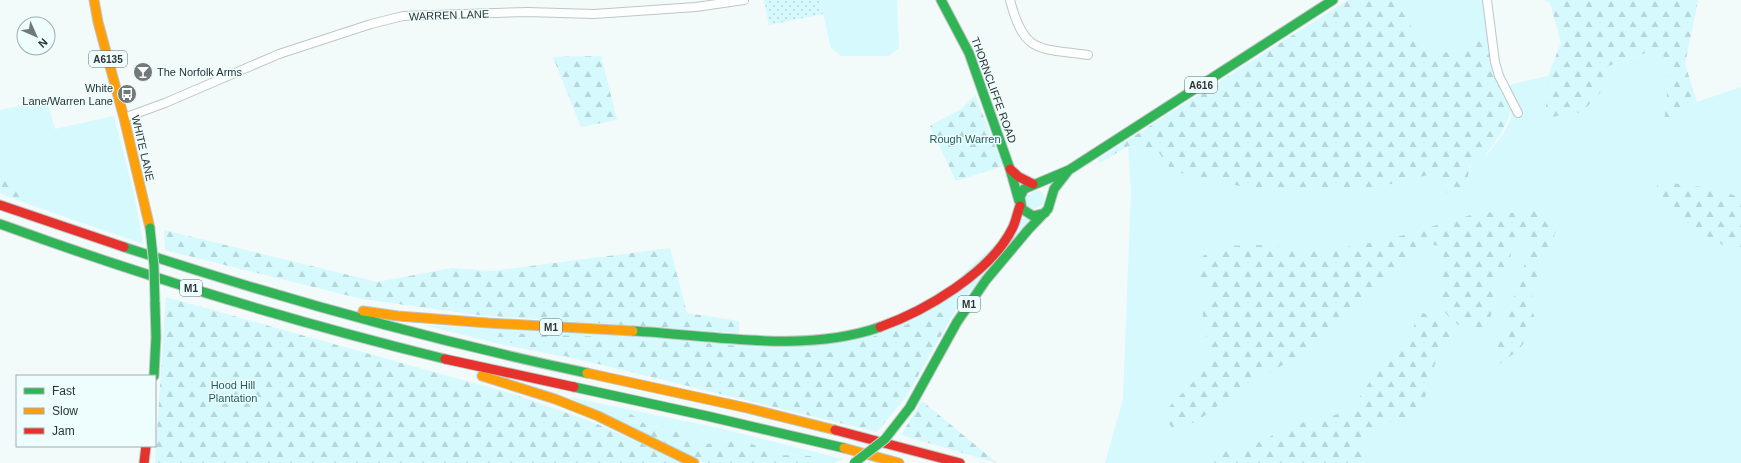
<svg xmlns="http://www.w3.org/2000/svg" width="1741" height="463" font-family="Helvetica,sans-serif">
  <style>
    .green { fill: #d5f9fc }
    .forest { fill: url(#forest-firs) }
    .garden { fill: url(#garden-dots) }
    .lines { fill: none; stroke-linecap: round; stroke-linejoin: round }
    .street-casing { stroke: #bfc6c6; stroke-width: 10 }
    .fast-casing { stroke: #bfc6c6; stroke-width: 11 }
    .slow-casing { stroke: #bfc6c6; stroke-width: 11 }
    .jam-casing { stroke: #bfc6c6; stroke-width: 11 }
    .street { stroke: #fdfefe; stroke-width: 8 }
    .fast { stroke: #30b455; stroke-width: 9 }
    .slow { stroke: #ff9f0a; stroke-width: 9 }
    .jam { stroke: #e5322d; stroke-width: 9 }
    .fast-bridge-casing { stroke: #d0d5d5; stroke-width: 11; stroke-linecap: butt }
    .fast-bridge { stroke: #30b455; stroke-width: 9 }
    .labels { text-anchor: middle; stroke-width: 3; stroke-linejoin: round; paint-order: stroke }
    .shield { fill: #eefdfe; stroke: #677070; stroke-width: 1 }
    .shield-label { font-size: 10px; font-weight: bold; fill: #2d3333 }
    .street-label { font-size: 11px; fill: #2d3333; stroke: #eefdfe }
    .poi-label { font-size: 11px; fill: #2d3333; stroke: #eefdfe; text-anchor: start }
    .park-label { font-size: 11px; fill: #1f5b5e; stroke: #eefdfe }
  </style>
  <defs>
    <pattern id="forest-firs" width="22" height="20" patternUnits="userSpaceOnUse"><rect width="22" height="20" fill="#d5f9fc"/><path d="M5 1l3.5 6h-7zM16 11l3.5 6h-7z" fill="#b7d6d8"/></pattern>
    <pattern id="garden-dots" width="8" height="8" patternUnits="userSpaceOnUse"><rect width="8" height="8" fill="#d5f9fc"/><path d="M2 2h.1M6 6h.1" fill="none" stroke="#b7d6d8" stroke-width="1.8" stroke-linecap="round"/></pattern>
  </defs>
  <rect width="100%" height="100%" fill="#f2fafa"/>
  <!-- green -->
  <path class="green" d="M820,0h77l2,48 -10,8h-48l-10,-8z
    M1395,0h89l4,32 -20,15 -39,9z
    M1661,48l8,27 -5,49 33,-22 44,-15v376h-636l18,-64 8,-208 -3,-45 29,4 15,21 194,19 66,-16 34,16 5,-27 16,-8 16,-21 8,-15 1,-13 -8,-19c33,-11 67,-14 102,-21 18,-4 37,-12 55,-18z
    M47,101l8,28 59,-13 21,83 8,45 -120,-42 -23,-33v-59z
    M1038,190c7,3 7,9 4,15l-9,4 -6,-3 -2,-9z
    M1023,218l8,2 -73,86 -132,48 -330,-16 110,27 -110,-22 -72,-18 368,20 129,-31z
    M569,397l149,31 125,31 -9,4h-24l2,-7 -31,-1 -32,-12 -16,-2 -28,3 -39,-17 -18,-1 -17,-12 -13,8z"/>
  <!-- forest -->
  <path class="forest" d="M1348,0h47l34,56 39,-9 20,-15 23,79 -9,21 -18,25 -14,6 -4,27 -19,3 -15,-19 -66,16 -104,1 -90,-20 -15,-21 -29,-4 -28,17 -2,-4z
    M1544,0h154l-13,64 12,38 -33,22 5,-49 -8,-27 -53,18 2,16 -28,30 -37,6 4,-44 12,-32 -11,-39z
    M601,56l16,64 -36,7 -28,-70z
    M975,95l28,71 -47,15 -26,-55 31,-17z
    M0,169l2,2 21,31 -23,-9z
    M1656,181l46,6 39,10v54l-18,-6 -50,-28 -13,-18z
    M1540,208l20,15 -17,36 -14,45 6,14 -5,15 -11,17 -20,14 -7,-5 15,-41 24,-73 -10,-8 -8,5 -4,23 -17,22 2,22 -12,24c-8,-3 -20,-5 -26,-10 -27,-19 -15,-47 -11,-75l-14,-4 -23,10 -27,31 -36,35 -37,32 -35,18 -45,28 -32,24 -23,7 -7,-9 4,-14 22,-23 14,-18 3,-16 -7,-39c13,-20 3,-22 -7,-39l8,-15 16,-10 41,-1 65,6 65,-12 91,-27 37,1z
    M164,230l213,52 75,-14 41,3 177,-23 17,65 52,8v12l-261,-18 -116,-16 -197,-49z
    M166,297l350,98 79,28 89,40h-529z
    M958,306l-52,91 -29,35 -381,-93 4,-6 160,6 165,15z
    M1419,312c13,3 23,11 31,21v6l-11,12 -14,46 -10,18 -39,11 -11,13 3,24h-170l26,-13 29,-5 24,-12 15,-10 19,-1 24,-7 18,-8 24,-36 34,-37z
    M922,401l75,62 -96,-28z
    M622,414h9l17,12 18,1 39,17 28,-3 16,2 32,12 31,1 -2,7h-105l-87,-41z"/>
  <!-- garden -->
  <path class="garden" d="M764,0h56l3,14 -54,11z"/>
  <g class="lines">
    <!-- street casing -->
    <g class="street-casing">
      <path id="street" d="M1010,0c14,54 28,48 78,55
        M1487,0l8,62 4,14 19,37
        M124,118l41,-15 114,-49 92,-30 32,-8 124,-4 67,2 102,-7 48,-7"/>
    </g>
    <!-- fast casing -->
    <g class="fast-casing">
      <path id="fast" d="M941,0l28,53 41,116 9,32
        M1045,213l-12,3 -11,-7 -2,-12 4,-8 45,-19 264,-170
        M0,224c146,53 294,98 445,135
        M124,247c152,50 306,93 463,126
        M633,331c79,4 170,23 247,-4
        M154,376l2,-39 -1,-34
        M574,387l133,29 137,32
        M910,407l47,-85 29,-42 42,-50 20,-21 6,-20 14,-18"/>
    </g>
    <!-- slow casing -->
    <g class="slow-casing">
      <path id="slow" d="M94,0l4,22 26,96 26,110
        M363,311l35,5 90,7 145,8
        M587,373l160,35 88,22
        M482,376l73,23 43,17 96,47
        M844,448l55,15"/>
    </g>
    <!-- jam casing -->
    <g class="jam-casing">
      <path id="jam" d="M1010,169l9,8 14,7
        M0,205l124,42
        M880,327c45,-16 110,-54 132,-98 4,-7 5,-16 8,-23
        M445,359l129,28
        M835,430l125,33
        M144,463l2,-17"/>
    </g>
    <!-- street -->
    <use href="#street" class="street"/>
    <!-- fast -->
    <use href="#fast" class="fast"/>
    <!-- slow -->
    <use href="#slow" class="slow"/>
    <!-- jam -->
    <use href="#jam" class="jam"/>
    <!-- fast-bridge casing -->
    <g class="fast-bridge-casing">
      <path id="fast-bridge" d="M150,228l4,38 1,37
        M854,463l31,-24 25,-32"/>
    </g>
    <!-- fast-bridge -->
    <use href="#fast-bridge" class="fast-bridge"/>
  </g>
  <!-- icons -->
  <defs>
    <g id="bar-disc" transform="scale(1)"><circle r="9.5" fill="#727979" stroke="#eefdfe"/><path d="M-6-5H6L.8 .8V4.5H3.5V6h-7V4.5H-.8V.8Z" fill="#fff"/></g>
    <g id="bus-disc" transform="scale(1)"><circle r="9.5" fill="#727979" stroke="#eefdfe"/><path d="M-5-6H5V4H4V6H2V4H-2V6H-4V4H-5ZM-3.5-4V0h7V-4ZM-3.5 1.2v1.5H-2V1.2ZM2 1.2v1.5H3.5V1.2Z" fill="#fff"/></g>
  </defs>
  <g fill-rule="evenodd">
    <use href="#bar-disc" x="143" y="72"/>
    <use href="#bus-disc" x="127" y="94"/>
  </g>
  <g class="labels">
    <!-- shield labels -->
    <g class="shield">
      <rect x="89" y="51" width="38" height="16" rx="3"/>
      <rect x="1185" y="77" width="32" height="16" rx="3"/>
      <rect x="180" y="280" width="22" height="16" rx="3"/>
      <rect x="958" y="296" width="22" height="16" rx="3"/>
      <rect x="540" y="319" width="22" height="16" rx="3"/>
    </g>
    <g class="shield-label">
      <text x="108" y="63">A6135</text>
      <text x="1201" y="89">A616</text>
      <text x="191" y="292">M1</text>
      <text x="969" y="308">M1</text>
      <text x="551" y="331">M1</text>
    </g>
    <!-- street labels -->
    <g class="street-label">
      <text transform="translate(449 15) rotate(-2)" y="4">WARREN LANE</text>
      <text transform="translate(994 90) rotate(70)" y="4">THORNCLIFFE ROAD</text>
      <text transform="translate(143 148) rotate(77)" y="4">WHITE LANE</text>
    </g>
    <!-- poi labels -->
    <g class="poi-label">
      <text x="157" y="76">The Norfolk Arms</text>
      <text x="113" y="92" text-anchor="end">White<tspan x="113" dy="13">Lane/Warren Lane</tspan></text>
    </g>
    <!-- park labels -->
    <g class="park-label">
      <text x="965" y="143">Rough Warren</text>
      <text x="233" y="389">Hood Hill<tspan x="233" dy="13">Plantation</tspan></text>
    </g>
  </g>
  <!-- legend -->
  <rect x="16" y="375" width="140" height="72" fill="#eefdfe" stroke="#a1acad"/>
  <rect x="24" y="388" width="20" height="6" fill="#30b455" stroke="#a1acad"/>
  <text x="52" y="395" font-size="12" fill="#2d3333">Fast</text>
  <rect x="24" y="408" width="20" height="6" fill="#ff9f0a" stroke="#a1acad"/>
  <text x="52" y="415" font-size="12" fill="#2d3333">Slow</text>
  <rect x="24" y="428" width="20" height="6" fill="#e5322d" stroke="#a1acad"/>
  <text x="52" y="435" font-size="12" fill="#2d3333">Jam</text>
  <!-- north arrow -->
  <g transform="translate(36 36) rotate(135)"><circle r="19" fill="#eefdfe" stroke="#a1acad"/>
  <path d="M0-3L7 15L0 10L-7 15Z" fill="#727979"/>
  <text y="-6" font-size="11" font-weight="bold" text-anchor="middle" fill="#2d3333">N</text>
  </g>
</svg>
